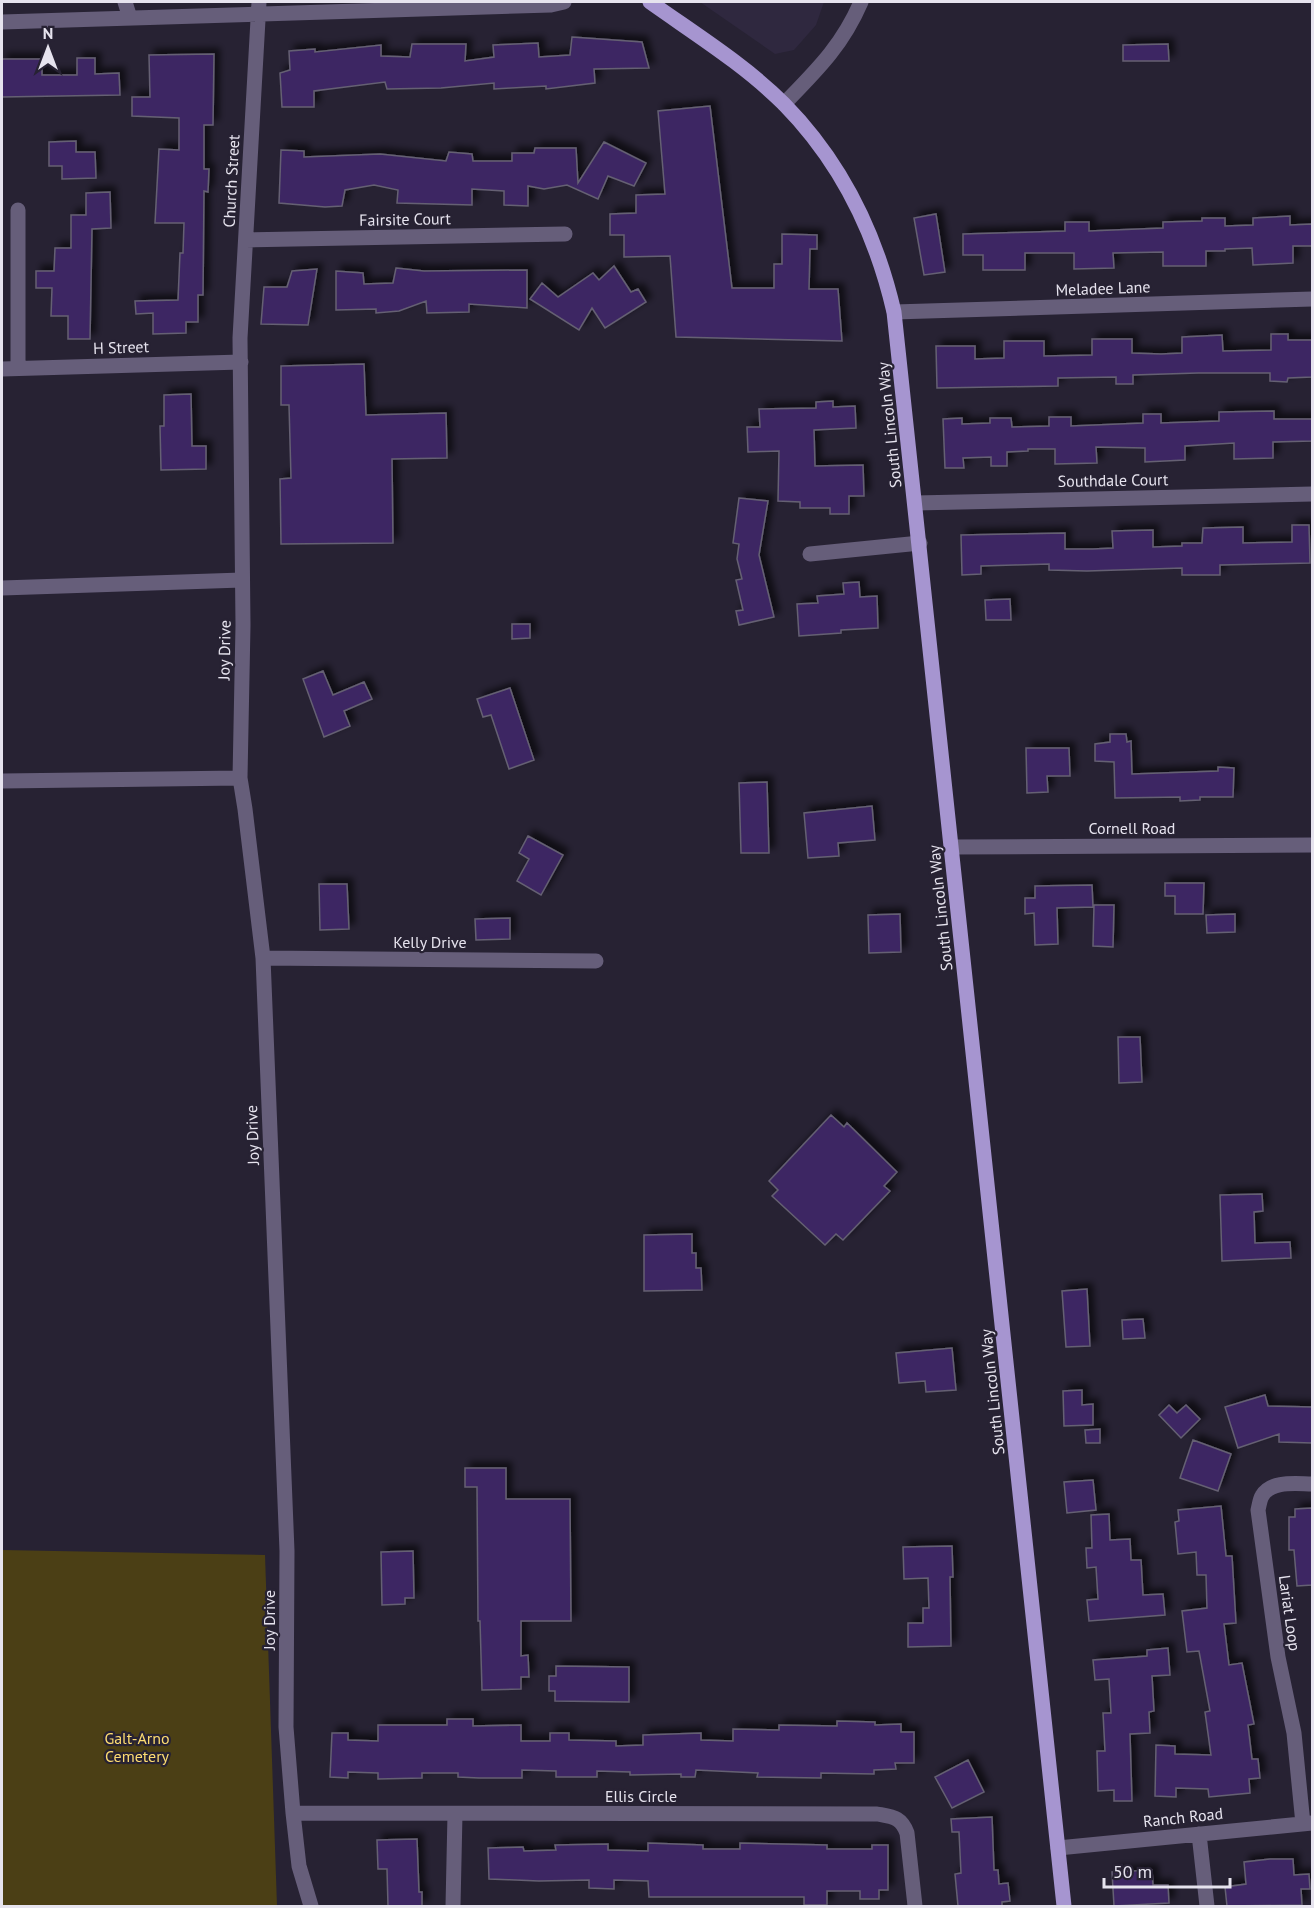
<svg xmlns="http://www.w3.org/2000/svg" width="1314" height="1908" font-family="'PT Sans',sans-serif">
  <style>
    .built { fill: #2f283f }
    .green { fill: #4b3f15 }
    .building { fill: #3d2763; stroke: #656073; stroke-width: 1.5; filter: url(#shadow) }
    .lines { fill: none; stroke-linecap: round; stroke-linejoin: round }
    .minor { stroke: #665e7a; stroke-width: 15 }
    .major { stroke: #a695d0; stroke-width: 15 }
    .labels { text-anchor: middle; stroke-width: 4.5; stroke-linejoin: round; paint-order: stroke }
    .street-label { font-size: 16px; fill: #e6e3ee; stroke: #272233 }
    .park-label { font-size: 16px; fill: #fddc71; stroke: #272233 }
  </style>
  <defs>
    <filter id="shadow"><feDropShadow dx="5.5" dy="-5.5" stdDeviation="3" flood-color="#0009"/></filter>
  </defs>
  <rect width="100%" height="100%" fill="#272233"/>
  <!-- built -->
  <path class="built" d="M700,2h124l-8,23 -22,25 -19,4z"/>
  <!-- green -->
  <path class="green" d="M2,1550l263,5 12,351h-275z"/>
  <!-- building -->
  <path class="building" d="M572,37l70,5 7,26 -55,1 1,14 -49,6v-3l-52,3v-6l-53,5 -54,1 -2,-7 -71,9v16h-32l-2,-34 10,-3 -1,-19 26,-2v3l66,-7v11l29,1 2,-13h54l-1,17 29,-4 -1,-12 45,-2 1,14 31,-2z
    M1168,44l1,17h-46v-16z
    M214,54l-1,71h-9v44h5l-1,23 -4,-1 -1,104h-5v27h-12v11l-33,1v-21l-17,1 -1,-13 43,-1 2,-47h3l1,-30h-29l4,-74 20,1v-32l-47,-2v-19h18l-1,-42z
    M77,58h18v16l24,-1 1,22 -118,2v-38h40v16h35z
    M710,106l22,182h42v-24h8v-30l35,1v14h-7l-1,40h29l4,52 -166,-4 -6,-81 -46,1v-22h-14v-21l26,-1v-18l29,-1 -7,-83z
    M76,141v11h19l1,26 -34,1v-13h-13v-24z
    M604,142l42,21 -12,23 -26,-10 -10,23 -31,-14 -23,4 -16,-3v20l-24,-1v-14l-32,-2v16l-75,-2 1,-13 -24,-5 -29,5 -3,16 -17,1 -46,-4 2,-53 23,1v6l76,-3 66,7 3,-9 23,2 1,7h39v-8h22l1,-5h41l2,35z
    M110,192l1,36 -19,1 -2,110h-22v-23h-17l1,-28h-16v-17h18l1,-23h16v-33h15v-22z
    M936,214l9,58 -21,3 -10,-57z
    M1290,216v9l22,-1v22h-19v17l-40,2 -1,-17 -27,1v2h-19v15h-43v-14l-50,1 1,15 -40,1v-16h-49v17h-42v-15h-20v-21l102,-3v-9h24v9l74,-3v-6l39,-1v-3h23v8l28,-1v-7z
    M614,266l17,26 7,-3 8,13 -41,26 -13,-20 -13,22 -49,-31 12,-16 16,14 35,-24 6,7z
    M396,268l28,3 103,-1v38l-58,-4v8l-42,1 -1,-12 -27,10 -23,2v-4l-40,1v-39l27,2 1,11 29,-1z
    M317,269l-9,56 -47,-1 3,-37h23l5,-16z
    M1271,334h17v6h24v37l-24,1 -1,4 -17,-1v-8h-72l-65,2v9h-17v-7l-58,1v8l-121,2 -1,-42h39v13l29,-1v-17h40v15l48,-1v-16h40v14l29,1 21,-1v-16l40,-2 1,16 48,-1z
    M364,364l2,51 80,-2 1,45 -55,1 1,84 -112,1 -1,-65 11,-1 -2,-73h-8v-39z
    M191,394l1,52h14v23l-45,1 -1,-44h4v-31z
    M833,401v6l22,-1 1,22 -42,2 1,36 48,-1 1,31h-15v18h-19v-6h-30v-6l-22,-1 1,-50 -31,1 -1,-25h13l-1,-18 57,-1v-6z
    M1274,411v8h38v22l-39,1v16l-39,1v-16l-49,3v14l-40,2v-14l-49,-1 1,16 -42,1v-15h-27v2l-21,1v14h-16v-9l-28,1 1,10h-19l-2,-49 19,-1v6l28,-1v-5h21l1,9 37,-1v-9h22v9l72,-3v-9h18v9l58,-2v-9z
    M739,498l29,3 -9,54 15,62 -35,8 -3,-14 7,-1 -7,-30 6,-1 -5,-20 2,-15 -6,-1z
    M1292,525h17l1,38 -90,2v10h-38v-7l-95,3 -38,-1v-6l-68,2v8l-19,1 -1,-40 104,-2v16h28l20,-1 -1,-17 41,-1v17l29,-1v-3h20l1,-15 40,-1v16l49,-1z
    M859,582l1,15 17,-1 1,32 -37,2v3l-42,3 -2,-32 21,-1 -1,-7 27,-2 -1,-11z
    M1010,599l1,21h-25l-1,-20z
    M512,624h18v14l-18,1z
    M323,671l10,24 31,-13 8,17 -28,12 6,15 -26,11 -21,-58z
    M510,688l24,72 -25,9 -18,-54 -8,2 -6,-18z
    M1110,734h16l1,8 4,-1 1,33 86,-3v-4l16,1 -1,29h-33v3l-20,1v-4l-65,1 -1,-36 -19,-1v-17l15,-2z
    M1026,748h43l1,28h-23l1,16 -21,1z
    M767,782l2,71h-28l-2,-70z
    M872,806l3,34 -37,3 1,13 -31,2 -4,-45z
    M528,836l35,19 -22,40 -24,-14 12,-22 -10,-6z
    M1165,883h39l-1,31h-28v-18h-10z
    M319,884h28l2,45 -29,1z
    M1092,885l1,22 -36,1 1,36 -23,1 -1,-32 -9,1v-16h10v-12z
    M1094,905h20l-1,42 -20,-1z
    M900,914l1,38 -32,1 -1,-38z
    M1235,914v18l-28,1 -1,-18z
    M510,918v21l-34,1 -1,-21z
    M1118,1037h22l2,45 -23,1z
    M831,1115l13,12 3,-4 50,49 -13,14 6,5 -47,49 -7,-6 -11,11 -53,-49 6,-6 -9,-9z
    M1262,1194l1,17 -9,1 1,31 35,-1 1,16 -69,3 -2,-66z
    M692,1234v19h4v15h5l1,22 -58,1v-56z
    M1087,1289l3,57 -24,1 -4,-56z
    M1143,1319l2,19 -22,1 -1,-19z
    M952,1348l4,42 -30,2 -1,-11 -26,2 -3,-30z
    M1082,1390v15l11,-1v21l-29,1 -1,-35z
    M1265,1395l3,11 44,1v36l-33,-1v-8l-41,14 -13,-41z
    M1169,1405l8,8 9,-8 14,14 -19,19 -22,-23z
    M1100,1429v14h-14l-1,-13z
    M1193,1440l38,14 -13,37 -38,-13z
    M465,1468h41v31h64l1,122h-50v35l7,-1 1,22h-8v12l-39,1 -2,-69h-2l-1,-134h-12z
    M1093,1480l3,30 -29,3 -3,-31z
    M1221,1506l5,50h6l4,67 -12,1 5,41 13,-2 12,61 -6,1 4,34h6l2,19 -11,1 1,14 -41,4 -1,-8 -32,-1v9l-21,-1 1,-51 19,1v8l36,1 -6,-43 5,-1 -11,-60 -12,1 -5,-41 25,-3 -1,-33h-9l-1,-23 -18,2 -3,-32 4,-1 -1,-11z
    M1312,1508v77l-15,1 -3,-36h-5v-33h6v-8z
    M1109,1514l1,26 20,-1 1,21h10l2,35 20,-1 2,21 -76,6 -2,-21 11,-1 -2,-32 -9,1 -1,-20h6l-1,-33z
    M952,1546l1,31h-3l1,69 -43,1v-24h15v-15h6l-1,-30 -24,1 -1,-32z
    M413,1551l1,47h-9v6l-23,1 -1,-53z
    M1168,1648l2,27 -18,1 2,35 -5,1 1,21 -20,1 2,67h-18v-11l-16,1 -1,-40h8l-2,-38h8l-2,-34 -14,1 -2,-20 54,-4v-6z
    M556,1666l73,1v35l-74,-1v-10h-6v-15h7z
    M447,1719h26v7l48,-1v16h29v-8h19v7l47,1v5l27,-1v-10l58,-2v7l32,1v-12l46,1v-5l58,1v-5l38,1v3l26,-1v8h13v31h-19l1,6 -22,1v4l-53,-1v5l-64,-1 1,-4 -62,-3 -1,7h-14v-3l-51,1v-3l-33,-1v6h-41v-6l-34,-1v8h-43l-21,-1v-4h-36v5l-44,1v-6l-30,-1v6l-18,-1 2,-44h16v7l30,1v-16h69z
    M968,1760l16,32 -32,16 -17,-31z
    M992,1817l2,53h4l1,14 9,-1 2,18 -8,1v4h-44l-3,-32 6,-1 -2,-41h-7l-1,-13z
    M417,1839l2,53h3v14h-34l-1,-37h-9l-1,-29z
    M648,1843l55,2v4h37v-6l87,2v4h45v-4h16v45h-9v9h-19v-8h-33v14h-23v-8h-155l-1,-16 -34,-1v9l-25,-1v-8l-50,1 -50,-2 -1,-31 35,-1 1,4 32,-1 -1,-5 53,-1v6l40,1z
    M1270,1859h23l1,16 15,-1 1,15h-9l1,16 -75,1 -2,-19 21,-3 -2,-22z
    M1152,1870l1,15h15l1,18 -55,3 -2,-34z"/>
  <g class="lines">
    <!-- minor -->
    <path class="minor" d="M125,2l5,16
      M259,2l-19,336 3,287 -3,153 5,31 18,149 24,593 -1,176 7,86 6,53 12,40
      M2,22l549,-17 13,-3
      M784,104c33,-34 58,-58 77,-102
      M18,210v158
      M246,240l319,-6
      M894,312l418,-13
      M2,369l239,-7
      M915,503l397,-9
      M810,554l110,-11
      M2,588l240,-8
      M2,781l238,-3
      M952,847l360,-2
      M263,958l333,3
      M293,1813l584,1c16,3 24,3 30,19l8,73
      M1303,1824l-9,-91 -16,-76 -20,-147c1,-4 2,-11 4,-14 9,-16 35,-12 50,-12
      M1199,1834l8,72
      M1058,1848l254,-25
      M453,1906l2,-92"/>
    <!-- major -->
    <path class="major" d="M650,2c45,32 95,63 134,102 57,58 92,130 110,208l170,1594"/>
  </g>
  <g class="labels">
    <!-- street labels -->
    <g class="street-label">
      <text transform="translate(231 181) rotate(-87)" y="6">Church Street</text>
      <text transform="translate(405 219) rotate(-1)" y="6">Fairsite Court</text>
      <text transform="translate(1103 288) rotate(-2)" y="6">Meladee Lane</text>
      <text transform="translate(121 347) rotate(-2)" y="6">H Street</text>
      <text transform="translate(889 425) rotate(-96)" y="6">South Lincoln Way</text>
      <text transform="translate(1113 480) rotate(-1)" y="6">Southdale Court</text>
      <text transform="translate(224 650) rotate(-89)" y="6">Joy Drive</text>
      <text x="1132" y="834">Cornell Road</text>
      <text transform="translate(940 908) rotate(-96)" y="6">South Lincoln Way</text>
      <text x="430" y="948">Kelly Drive</text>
      <text transform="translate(252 1135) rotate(-92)" y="6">Joy Drive</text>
      <text transform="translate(992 1392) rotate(-96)" y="6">South Lincoln Way</text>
      <text transform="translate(1290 1613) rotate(82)" y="6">Lariat Loop</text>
      <text transform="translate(269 1620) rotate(-90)" y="6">Joy Drive</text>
      <text x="641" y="1802">Ellis Circle</text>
      <text transform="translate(1183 1817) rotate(-6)" y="6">Ranch Road</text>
    </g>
    <!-- park labels -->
    <g class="park-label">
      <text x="137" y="1744">Galt-Arno<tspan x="137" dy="18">Cemetery</tspan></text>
    </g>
  </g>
  <!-- border -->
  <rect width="1314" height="1908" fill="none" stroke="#e6e3ee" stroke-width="6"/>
  <!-- north arrow -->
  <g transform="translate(48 48)" stroke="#272233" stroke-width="4.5" paint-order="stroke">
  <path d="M0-4.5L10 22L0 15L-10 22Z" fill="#e6e3ee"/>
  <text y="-9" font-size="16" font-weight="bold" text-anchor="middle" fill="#e6e3ee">N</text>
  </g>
  <!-- scale -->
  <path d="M1104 1878v9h126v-9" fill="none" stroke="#e6e3ee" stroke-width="3"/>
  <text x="1113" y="1878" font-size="18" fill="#e6e3ee" stroke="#272233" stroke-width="4.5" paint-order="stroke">50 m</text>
</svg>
